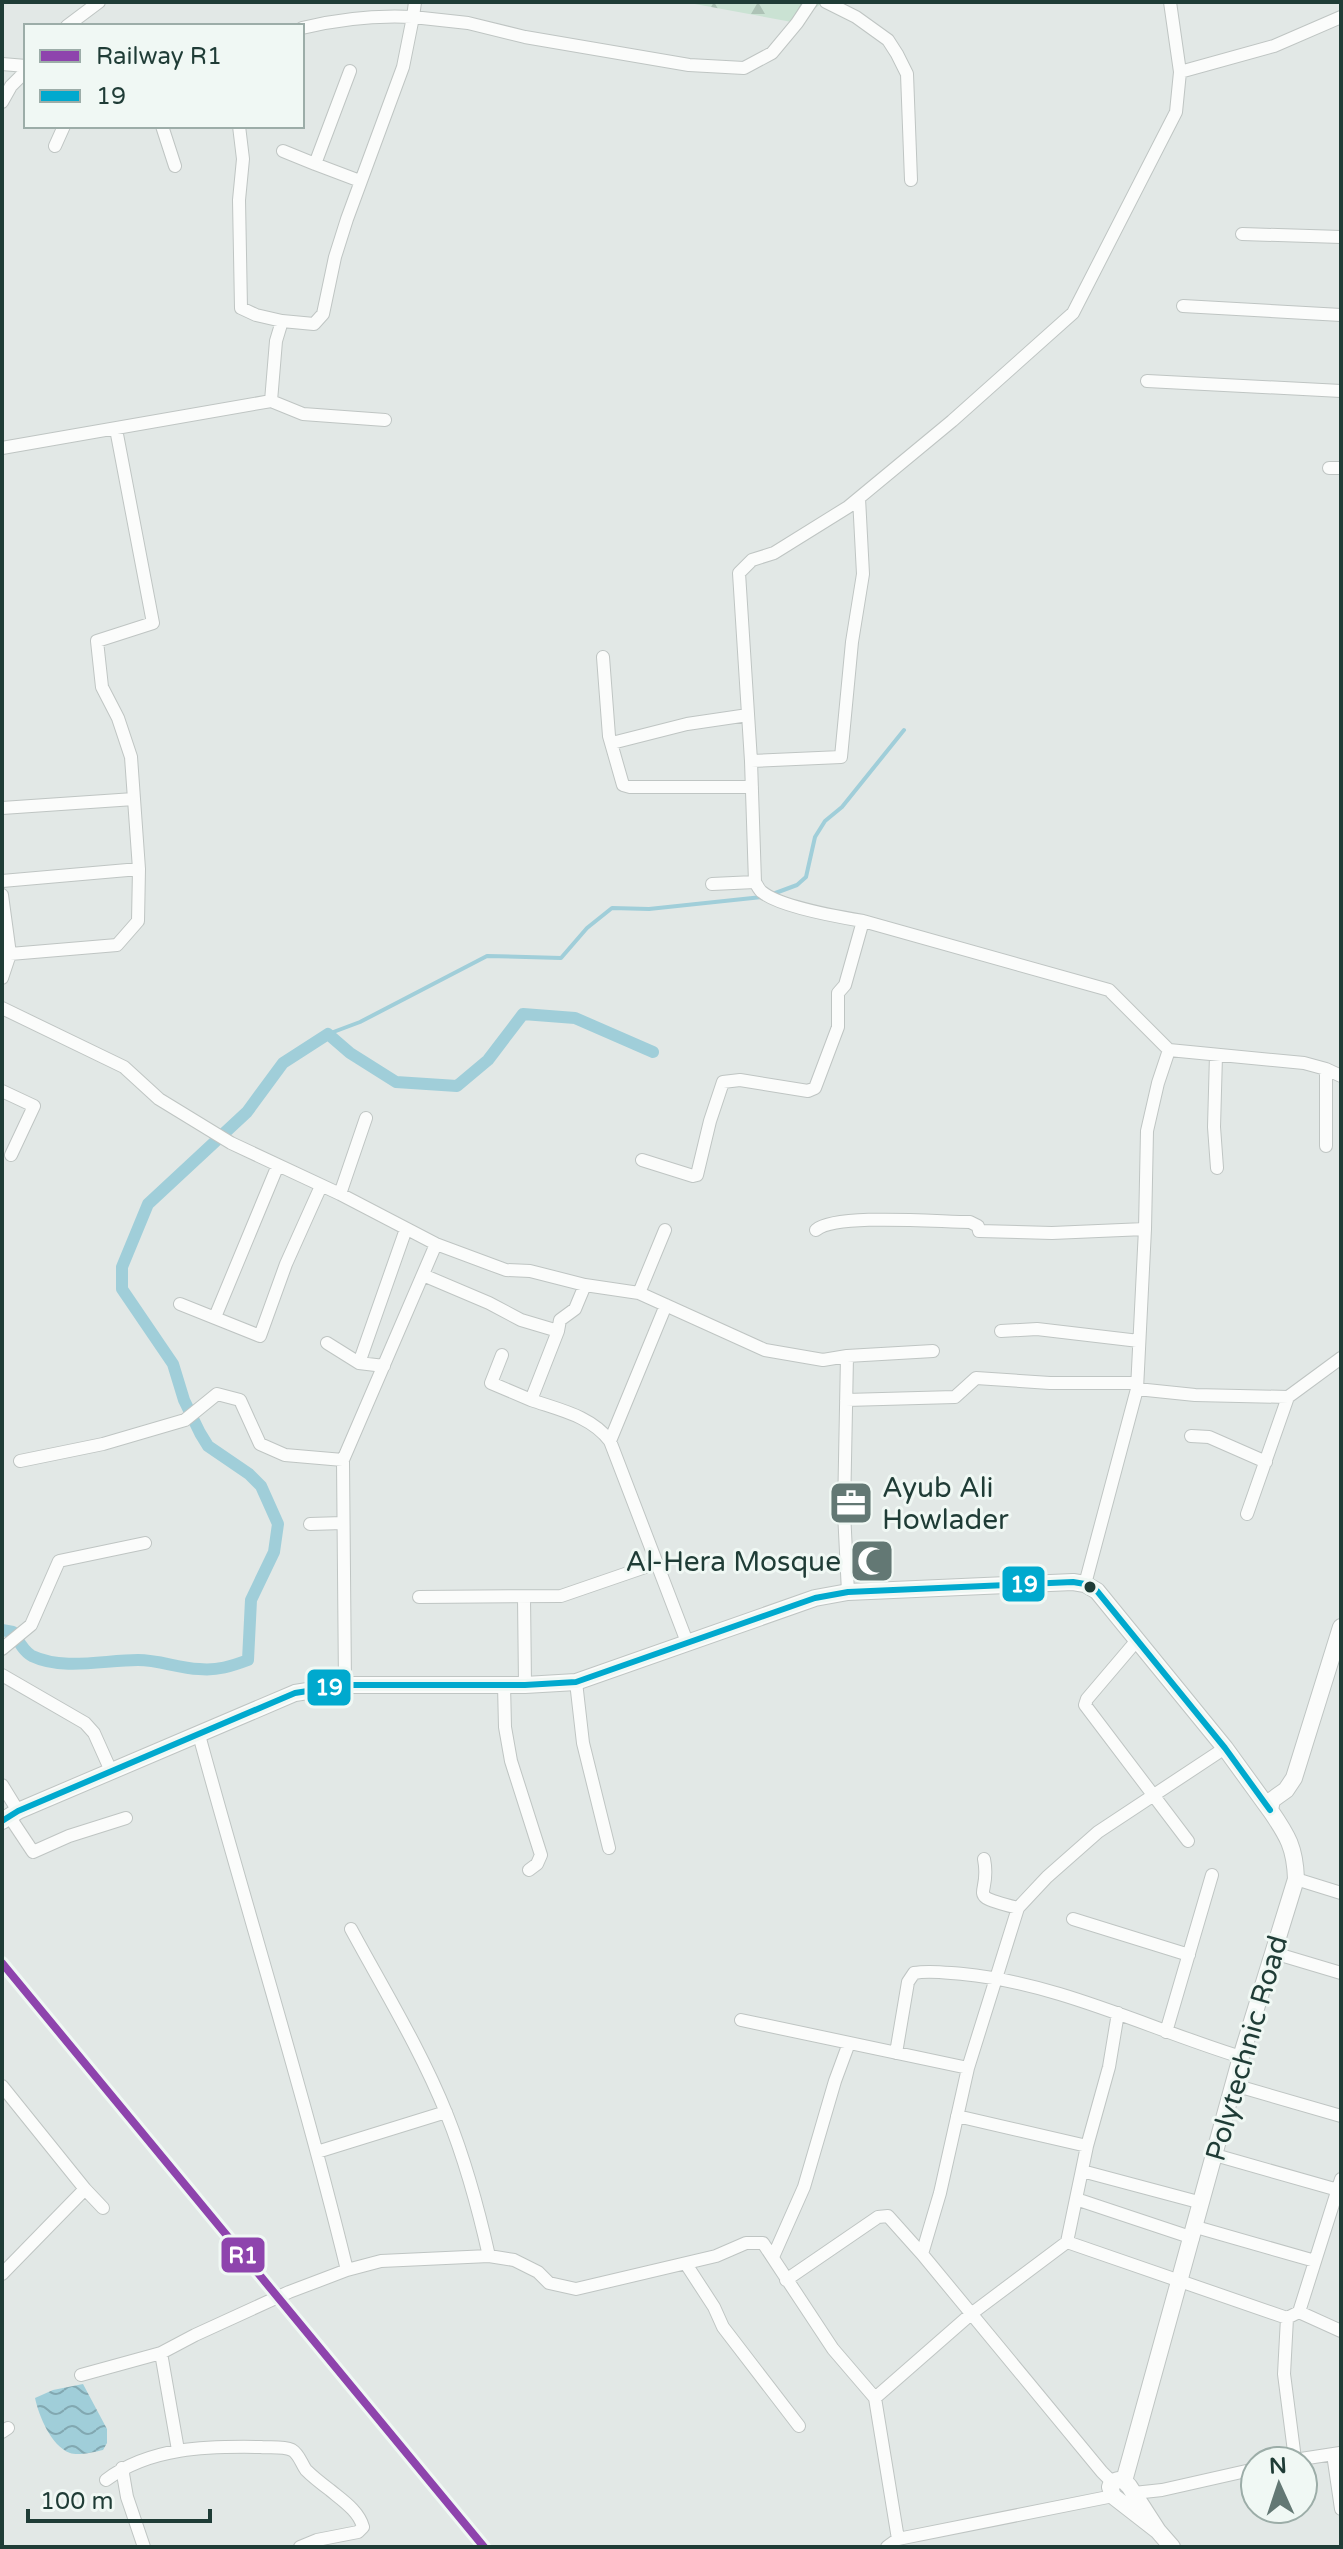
<svg xmlns="http://www.w3.org/2000/svg" width="1343" height="2549" font-family="'Varela Round',sans-serif">
  <style>
    .forest { fill: url(#forest-firs) }
    .water { fill: url(#water-waves) }
    .lines { fill: none; stroke-linecap: round; stroke-linejoin: round }
    .stream { stroke: #a0ced9; stroke-width: 4 }
    .canal { stroke: #a0ced9; stroke-width: 12 }
    .minor-casing { stroke: #bfc5c3; stroke-width: 14 }
    .tertiary-casing { stroke: #bfc5c3; stroke-width: 18 }
    .minor { stroke: #fbfcfb; stroke-width: 12 }
    .tertiary { stroke: #fbfcfb; stroke-width: 16 }
    .bus-1-casing { stroke: #f0f8f4; stroke-width: 12 }
    .bus-1 { stroke: #00a9ce; stroke-width: 6 }
    .rail-1-casing { stroke: #f0f8f4; stroke-width: 14 }
    .rail-1 { stroke: #8e44ad; stroke-width: 8 }
    .bus-dot { fill: #1f3c36; stroke: #f0f8f4; stroke-width: 3 }
    .labels { text-anchor: middle; stroke-width: 6; stroke-linejoin: round; paint-order: stroke }
    .poi-label { font-size: 28px; fill: #1f3c36; stroke: #f0f8f4; text-anchor: start }
    .street-label { font-size: 28px; fill: #1f3c36; stroke: #f0f8f4 }
    .line-badge { stroke: #f0f8f4; stroke-width: 3 }
    .badge-label { font-size: 22px; text-anchor: middle; font-weight: bold; fill: #fff }
  </style>
  <defs>
    <pattern id="forest-firs" width="22" height="20" patternUnits="userSpaceOnUse" patternTransform="scale(2)"><rect width="22" height="20" fill="#cae2d3"/><path d="M5 1l3.5 6h-7zM16 11l3.5 6h-7z" fill="#adc3b6"/></pattern>
    <pattern id="water-waves" width="16" height="10" patternUnits="userSpaceOnUse" patternTransform="scale(2)"><rect width="16" height="10" fill="#a0ced9"/><path d="M0 5q4-4 8 0t8 0" fill="none" stroke="#82a8b1"/></pattern>
  </defs>
  <rect width="100%" height="100%" fill="#e2e8e6"/>
  <!-- forest -->
  <path class="forest" d="M684,2h139l-26,21z"/>
  <!-- water -->
  <path class="water" d="M83,2384l24,45v14l-4,7c-8,2 -25,6 -33,3 -19,-7 -31,-37 -35,-55l18,-8z"/>
  <g class="lines">
    <!-- stream -->
    <path class="stream" d="M770,895l27,-10 9,-8 9,-40 10,-16 17,-14 62,-77
      M328,1034l32,-12 127,-66 74,2 26,-30 25,-20 37,1 113,-12"/>
    <!-- canal -->
    <path class="canal" d="M2,1630l11,2c5,8 10,19 19,24 32,15 72,4 106,4 21,0 40,8 61,9 18,2 33,-3 49,-9l3,-60 23,-48 4,-28 -17,-38 -12,-12 -41,-28 -8,-13 -16,-33 -11,-36 -51,-75v-22l26,-63 99,-92 36,-49 45,-29 22,19 46,29 61,4 31,-26 35,-46 52,4 78,34"/>
    <!-- minor casing -->
    <g class="minor-casing">
      <path id="minor" d="M415,2l-2,15 55,6 57,14 164,28 55,3 28,-15 25,-30 14,-21
        M826,2l30,15 32,23 9,14 10,20 4,106
        M1170,2l10,70 -4,40 -103,201 -121,108 -104,86 -74,46 -22,7 -13,13 12,188 4,121c2,3 4,8 7,10 18,15 77,25 101,29l246,69 60,60 135,13 22,6v77
        M67,26l32,-24
        M302,28c37,-9 72,-13 111,-11l-10,50 -56,152 -12,38 -12,57 -9,10 -32,-3 -6,20 -5,60 32,13 82,6
        M2,64l24,2
        M350,71l-35,93 45,17
        M1180,72l94,-26 67,-29
        M2,102l9,-16 15,-15
        M162,126l13,40
        M239,126l4,33 -4,41 2,108 15,7 26,6
        M55,146l9,-20
        M283,151l32,13
        M1242,234l99,3
        M1183,306l158,9
        M1147,381l194,10
        M116,429l37,194 -56,18 5,46 16,31 13,39 8,112
        M2,448l269,-47
        M1329,468h12
        M603,657l6,79 14,49 7,2h122
        M612,743l75,-19 61,-9
        M751,761l90,-4 11,-115 11,-68 -4,-76
        M2,808l132,-9
        M2,881l137,-12 -1,52 -21,24 -107,9
        M712,884l43,-2
        M2,895l8,59 -8,24
        M2,1008l122,59 35,32 72,44 109,51 96,50 70,26 24,1 55,14 -10,24 -15,11 -2,11 -27,69 -40,-17 11,-28
        M1216,1055l-2,72 3,41
        M1326,1069l15,7
        M2,1091l32,15 -23,49
        M642,1160l51,16 4,-1 13,-54 13,-39 17,-2 68,11 7,-3 23,-61v-34l7,-8 18,-64
        M340,1194l26,-76
        M816,1230c20,-17 123,-8 154,-8l8,4 1,5 73,2 93,-4
        M423,1275l66,28 32,17 37,11
        M585,1285l54,8 126,57 58,10 24,-4 86,-5
        M639,1293l26,-63
        M180,1304l80,32 26,-72 35,-78
        M215,1317l63,-152
        M1001,1331l36,-2 102,12
        M327,1343l32,20 25,3
        M847,1356l-3,156 4,80
        M359,1363l47,-134
        M1137,1389l58,6 93,2 53,-39
        M531,1400c29,10 60,16 79,41l77,201
        M846,1400l109,-3 21,-19 74,5h87
        M1191,1436l18,1 57,25
        M610,1441l56,-136
        M20,1461l83,-17 82,-24 32,-26 23,6 20,44 25,11 58,5
        M1247,1514l41,-117
        M310,1524l33,-1
        M1085,1584l52,-195 8,-160 2,-98 11,-48 11,-33
        M419,1597l142,-1 96,-33
        M524,1597l1,88
        M1138,1639l-51,60 -2,6 103,136
        M2,1649l29,-24 28,-64 86,-18
        M2,1675l83,48 9,10 17,38
        M576,1682l7,61 26,105
        M345,1685l-2,-225 93,-216
        M504,1685l1,42 6,34 30,94 -4,9 -8,6
        M199,1735c49,179 104,355 148,535
        M2,1785l16,26
        M9,1816l24,36 36,-16 57,-18
        M984,1859c8,39 -22,35 34,49
        M1296,1879l45,14
        M1073,1919l116,36
        M351,1929c33,61 70,121 96,186 18,45 31,92 42,141
        M1274,1953l67,20
        M741,2020l227,48
        M1166,2032l46,-157
        M896,2053l12,-71 6,-9c16,-3 33,0 49,1 95,9 187,55 278,83
        M1234,2085l107,31
        M2,2086l83,103 18,19
        M957,2116l130,30
        M317,2152l129,-40
        M1215,2155l123,35
        M1082,2171l120,32
        M1076,2199l117,39
        M1196,2227l119,34
        M1067,2242l20,-96 22,-79 9,-54
        M922,2254l18,-61 28,-125 50,-160 29,-31 51,-45 127,-84
        M773,2257l31,-70 31,-106 14,-38
        M686,2264l28,43 9,20 76,99
        M2,2274l83,-85
        M786,2280l92,-63 10,-1 34,38 180,218 10,10
        M1299,2312l42,19
        M1287,2318l-3,56 11,85
        M161,2353l17,97
        M81,2375l80,-22 34,-18 94,-43 58,-22 34,-9 108,-5 25,4 24,12 11,11 27,6 140,-33 30,-13h17l70,106 42,49 23,141
        M875,2398l96,-84 96,-72 220,76 12,-6 42,-133
        M2,2432l6,-4
        M1333,2454l8,55
        M1288,2461l52,-8
        M122,2468l5,29 17,50
        M106,2480c44,-33 101,-34 155,-33 9,1 22,-1 31,3 7,4 9,13 14,20 7,7 16,14 24,20 12,10 29,21 33,37l-5,5 -41,8 -17,7
        M1134,2493l28,-3 93,-21
        M887,2547l11,-8 215,-43"/>
    </g>
    <!-- tertiary casing -->
    <g class="tertiary-casing">
      <path id="tertiary" d="M2,1821l16,-10 277,-118 50,-8h180l51,-3 239,-84 33,-6 225,-10 12,2 12,7 128,157 45,62
        M1118,2480l6,1 5,5 29,45 -45,-35 -3,-9 2,-5z
        M1124,2481l117,-424 55,-178c-1,-31 -8,-43 -26,-69l2,-10 14,-10 8,-12 47,-151
        M1158,2531l14,16"/>
    </g>
    <!-- minor -->
    <use href="#minor" class="minor"/>
    <!-- tertiary -->
    <use href="#tertiary" class="tertiary"/>
    <!-- bus-1 casing -->
    <g class="bus-1-casing">
      <path id="bus-1" d="M2,1821l16,-10 277,-118 50,-8h180l51,-3 239,-84 33,-6 225,-10 12,2 12,7 128,157 45,62"/>
    </g>
    <!-- bus-1 -->
    <use href="#bus-1" class="bus-1"/>
    <!-- rail-1 casing -->
    <g class="rail-1-casing">
      <path id="rail-1" d="M2,1963l482,584"/>
    </g>
    <!-- rail-1 -->
    <use href="#rail-1" class="rail-1"/>
  </g>
  <!-- icons -->
  <defs>
    <g id="office-square" transform="scale(2.3)"><rect x="-9" y="-9" width="18" height="18" rx="4" fill="#637874" stroke="#f0f8f4"/><path d="M-6-3h4V-5.5h4V-3h4V5H-6ZM-1-4.5V-3h2v-1.5ZM-6 0V1H6V0Z" fill="#fff"/></g>
    <g id="mosque-square" transform="scale(2.3)"><rect x="-9" y="-9" width="18" height="18" rx="4" fill="#637874" stroke="#f0f8f4"/><path d="M3.5-4.9A6 6 0 1 0 3.5 4.9A5 5 0 1 1 3.5-4.9Z" fill="#fff"/></g>
  </defs>
  <g fill-rule="evenodd">
    <use href="#office-square" x="851" y="1503"/>
    <use href="#mosque-square" x="872" y="1561"/>
  </g>
  <!-- markers -->
  <circle class="bus-dot" cx="1090" cy="1587" r="7"/>
  <g class="labels">
    <!-- poi labels -->
    <g class="poi-label">
      <text x="882" y="1497">Ayub Ali<tspan x="882" dy="32">Howlader</tspan></text>
      <text x="841" y="1571" text-anchor="end">Al-Hera Mosque</text>
    </g>
    <!-- street labels -->
    <g class="street-label">
      <text transform="translate(1246 2048) rotate(-74)" y="10">Polytechnic Road</text>
    </g>
  </g>
  <g class="line-badge">
    <rect x="1001" y="1565" width="45" height="38" rx="8" fill="#00a9ce"/>
    <rect x="306" y="1668" width="46" height="39" rx="8" fill="#00a9ce"/>
    <rect x="220" y="2236" width="46" height="38" rx="8" fill="#8e44ad"/>
  </g>
  <g class="badge-label">
    <text x="1024" y="1592">19</text>
    <text x="329" y="1695">19</text>
    <text x="243" y="2263">R1</text>
  </g>
  <!-- border -->
  <rect width="1343" height="2549" fill="none" stroke="#1f3c36" stroke-width="8"/>
  <!-- legend -->
  <rect x="24" y="24" width="280" height="104" fill="#f0f8f4" stroke="#9cada8" stroke-width="2"/>
  <rect x="40" y="50" width="40" height="12" fill="#8e44ad" stroke="#9cada8" stroke-width="2"/>
  <text x="96" y="64" font-size="24" fill="#1f3c36">Railway R1</text>
  <rect x="40" y="90" width="40" height="12" fill="#00a9ce" stroke="#9cada8" stroke-width="2"/>
  <text x="96" y="104" font-size="24" fill="#1f3c36">19</text>
  <!-- north arrow -->
  <g transform="translate(1279 2485) rotate(357)"><circle r="38" fill="#f0f8f4" stroke="#9cada8" stroke-width="2"/>
  <path d="M0-6L14 30L0 20L-14 30Z" fill="#637874"/>
  <text y="-12" font-size="22" font-weight="bold" text-anchor="middle" fill="#1f3c36">N</text>
  </g>
  <!-- scale -->
  <path d="M28 2509v12h182v-12" fill="none" stroke="#1f3c36" stroke-width="4"/>
  <text x="40" y="2509" font-size="24" fill="#1f3c36" stroke="#f0f8f4" stroke-width="6" paint-order="stroke">100 m</text>
</svg>
